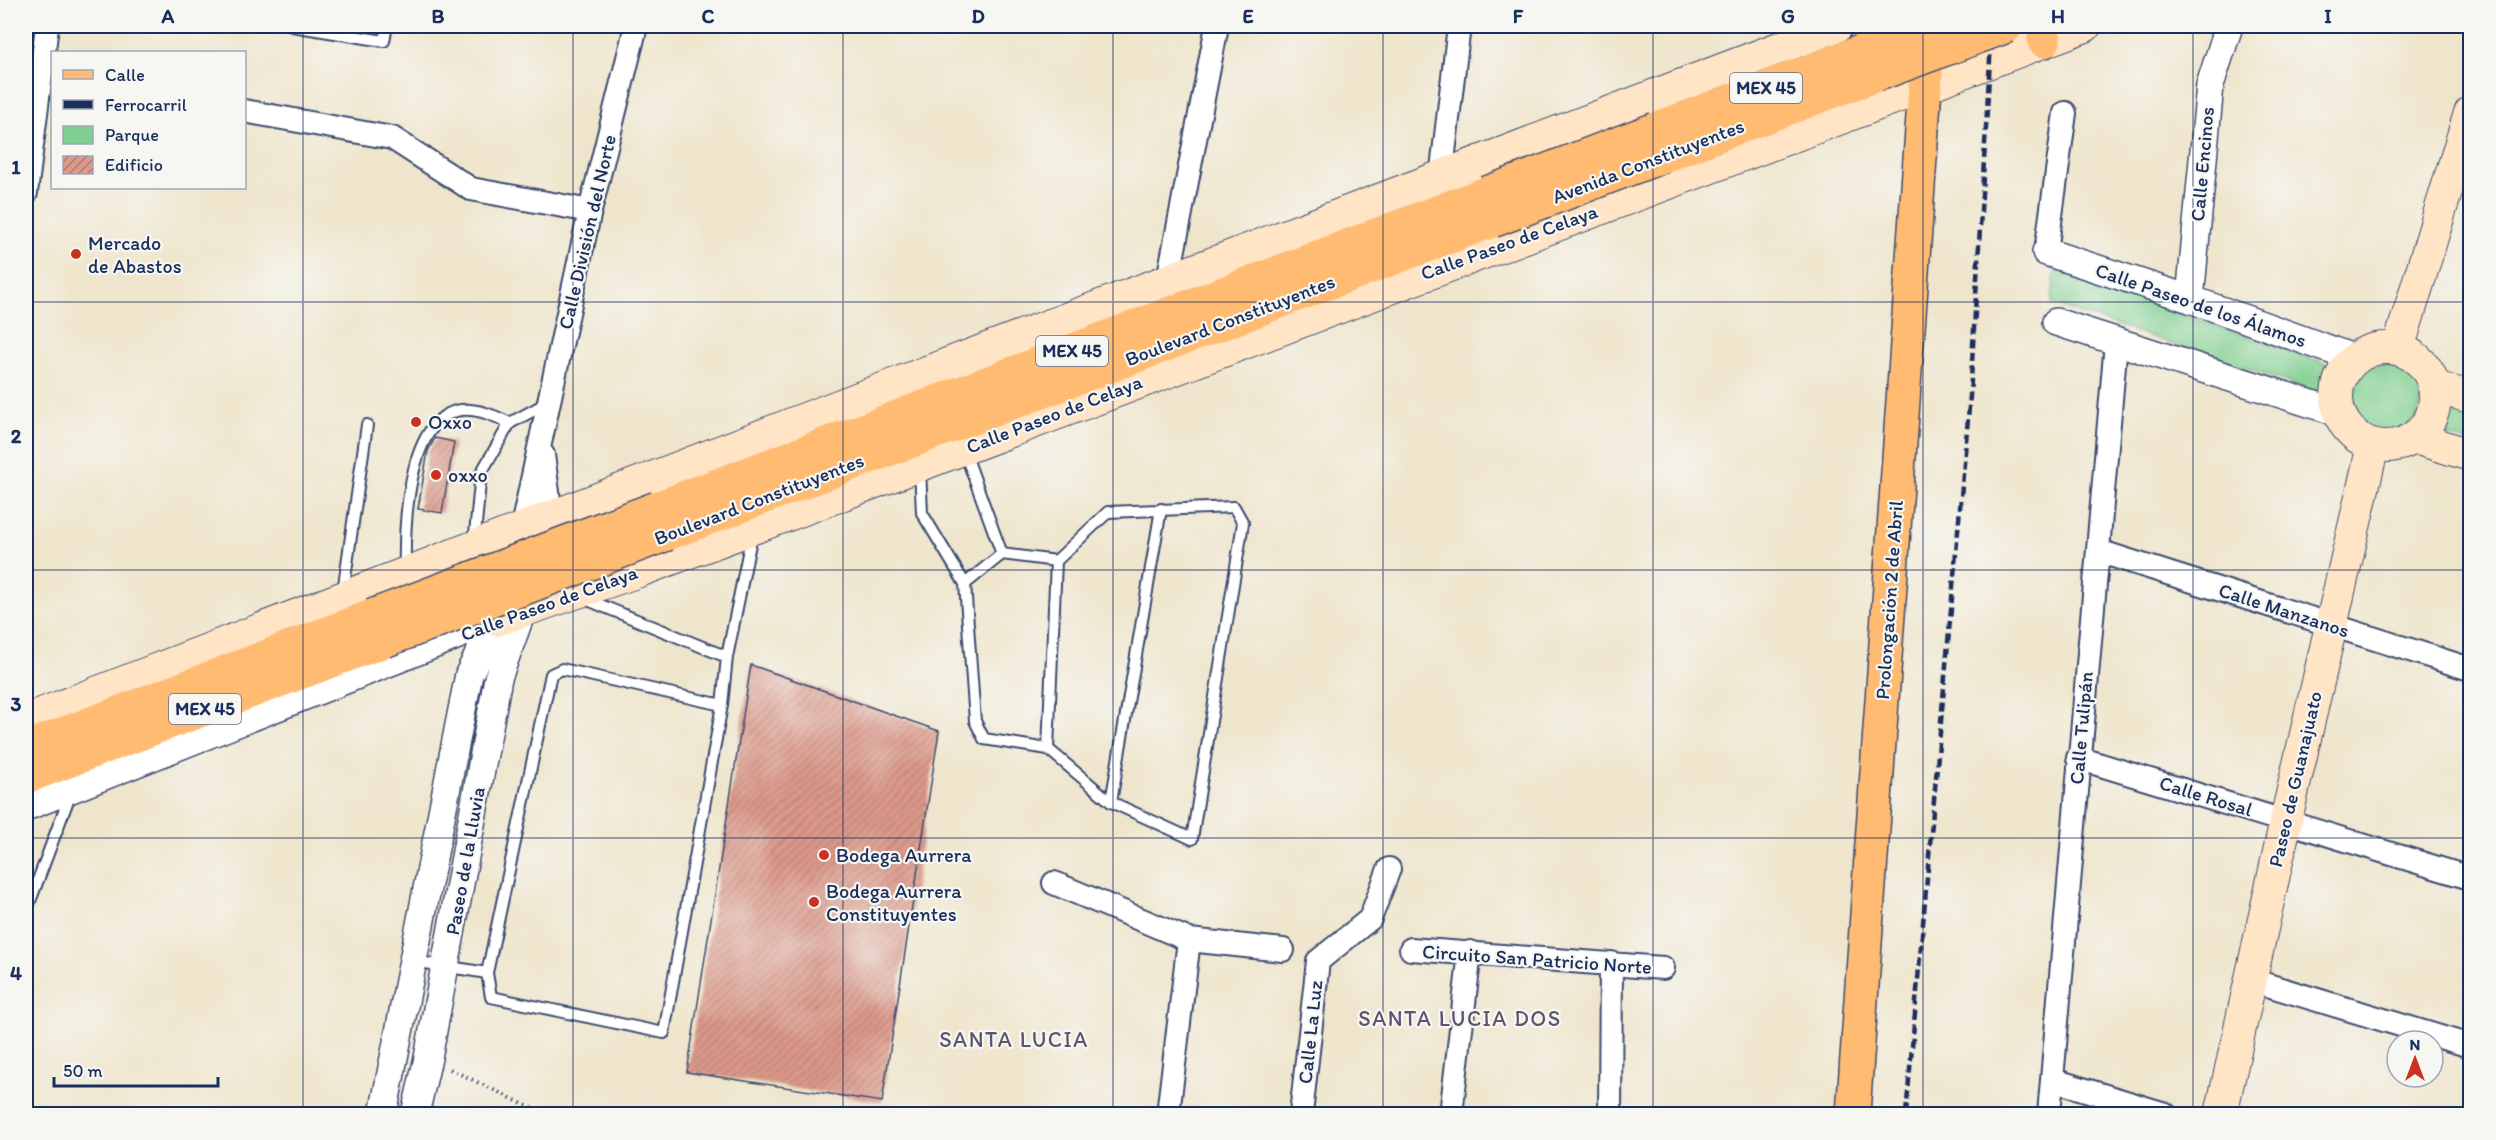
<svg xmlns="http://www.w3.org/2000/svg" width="2496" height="1140" font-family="Itim,sans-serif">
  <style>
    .green { fill: #80cf90; stroke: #4e7f77; stroke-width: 1.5 }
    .building { fill: url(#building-hatch) }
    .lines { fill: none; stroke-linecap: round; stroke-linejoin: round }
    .service-casing { stroke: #3b4a6e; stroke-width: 14 }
    .minor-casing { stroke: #3b4a6e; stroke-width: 26 }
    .tertiary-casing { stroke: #3b4a6e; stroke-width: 30 }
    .secondary-casing { stroke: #3b4a6e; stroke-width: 34 }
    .primary-casing { stroke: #3b4a6e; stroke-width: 36 }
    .path { stroke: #3b4a6e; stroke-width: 4; stroke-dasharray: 1.5 4.5; stroke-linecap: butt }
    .service { stroke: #fff; stroke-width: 10 }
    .minor { stroke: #fff; stroke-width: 22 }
    .tertiary { stroke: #fff; stroke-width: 27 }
    .secondary { stroke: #ffe4c6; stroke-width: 32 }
    .primary { stroke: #ffbb71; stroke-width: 33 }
    .rail { stroke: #1b2f5e; stroke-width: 4.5; stroke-dasharray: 9 4.5; stroke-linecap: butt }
    .primary-bridge-casing { stroke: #3b4a6e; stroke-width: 36; stroke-linecap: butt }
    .primary-bridge { stroke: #ffbb71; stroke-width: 33 }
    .grid { fill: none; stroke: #1b2f5e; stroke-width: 1.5; stroke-opacity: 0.55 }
    .poi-dot { fill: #c8321e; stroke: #f6f6f2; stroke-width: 2 }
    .labels { text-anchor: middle; stroke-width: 4.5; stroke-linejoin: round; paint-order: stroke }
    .shield { fill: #f6f6f2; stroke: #5d6b8a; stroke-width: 1.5 }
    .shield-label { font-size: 18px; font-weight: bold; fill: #1b2f5e }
    .street-label { font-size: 20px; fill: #1b2f5e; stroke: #f6f6f2 }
    .poi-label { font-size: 20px; fill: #1b2f5e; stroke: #f6f6f2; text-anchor: start }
    .quarter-label { font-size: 22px; letter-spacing: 1.5px; fill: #5f546d; stroke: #f6f6f2 }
    .neatline { fill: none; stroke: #1b2f5e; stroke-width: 2 }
    .grid-label { font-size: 20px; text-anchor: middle; font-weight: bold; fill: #1b2f5e }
  </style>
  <defs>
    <pattern id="building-hatch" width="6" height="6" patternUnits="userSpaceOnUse" patternTransform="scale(1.5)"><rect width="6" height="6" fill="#dd9989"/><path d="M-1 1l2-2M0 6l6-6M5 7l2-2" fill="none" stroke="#b27d73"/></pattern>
  </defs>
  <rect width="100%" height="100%" fill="#f6f6f2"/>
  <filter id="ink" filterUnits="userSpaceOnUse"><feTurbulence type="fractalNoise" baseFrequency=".0167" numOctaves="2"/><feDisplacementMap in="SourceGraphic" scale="12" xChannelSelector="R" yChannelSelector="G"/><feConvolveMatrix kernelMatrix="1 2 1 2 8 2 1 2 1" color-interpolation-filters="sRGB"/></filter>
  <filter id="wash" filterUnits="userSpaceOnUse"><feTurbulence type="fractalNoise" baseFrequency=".008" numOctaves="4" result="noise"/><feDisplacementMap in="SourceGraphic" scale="24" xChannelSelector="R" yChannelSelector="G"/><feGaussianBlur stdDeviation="1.35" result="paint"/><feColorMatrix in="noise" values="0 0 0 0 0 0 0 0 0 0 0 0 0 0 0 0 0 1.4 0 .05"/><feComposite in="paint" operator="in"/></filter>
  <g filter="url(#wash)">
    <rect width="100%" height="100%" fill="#efe5cc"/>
    <!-- green -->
    <path class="green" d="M2055,270l273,94 -8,29 -268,-89z
      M2398,362l24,24c-2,37 -6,41 -42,50l-21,-11 -11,-22 4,-20 16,-15z
      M2443,399l27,9v35l-38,-12 11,-15z"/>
    <g id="blocks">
      <!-- building -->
      <path class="building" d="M435,438l19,4 -12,71 -24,-4 10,-58z
        M751,665l188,66 -57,371 -195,-30z"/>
    </g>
  </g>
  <g filter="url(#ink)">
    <use href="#blocks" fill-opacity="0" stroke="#3b4a6e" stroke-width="1.5"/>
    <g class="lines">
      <!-- service casing -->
      <g class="service-casing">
        <path id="service" d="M292,26l92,15 3,-15
          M964,450l38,104
          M920,468l2,45 43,71 10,137 9,18 64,10 63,53 81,37 51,-316 -9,-16 -126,5 -52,49 -54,-7 -37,30
          M474,544l7,-71 29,-50 37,-20
          M405,571c-1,-41 1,-153 56,-161 16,-2 34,6 49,13
          M343,592l24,-167
          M583,598l144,59 -5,48
          M727,657l25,-123
          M562,669l160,36 -58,328 -173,-36 -4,-24 64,-299z
          M1048,749l8,-188
          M1111,802l50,-293
          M26,912l44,-117
          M413,961l74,12"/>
      </g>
      <!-- minor casing -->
      <g class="minor-casing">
        <path id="minor" d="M244,111l148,27 79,51 119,22
          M1441,178l18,-152
          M26,193l21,-167
          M2046,252l19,-139
          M1168,280l49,-254
          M543,455l8,60
          M522,527l68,-316 46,-185
          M2098,551l372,118
          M2078,758l392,120
          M1054,883l135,57 94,10
          M1411,949l252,19
          M2251,980l219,66
          M2053,1080l112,34
          M1168,1114l21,-174
          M1301,1114l17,-153 52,-42 19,-50
          M1451,1114l19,-162
          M1610,1114l1,-151
          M2049,1114l67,-772"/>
      </g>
      <!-- tertiary casing -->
      <g class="tertiary-casing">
        <path id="tertiary" d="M2046,252l144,47 166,60
          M2190,299l20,-214 19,-59
          M2056,322l284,91
          M26,807l470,-187
          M383,1114l86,-440 27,-54 6,-20
          M415,1114l13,-56 70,-380 30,-83"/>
      </g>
      <!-- secondary casing -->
      <g class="secondary-casing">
        <path id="secondary" d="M2337 397a49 49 0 1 1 98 0a49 49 0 1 1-98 0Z
          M2398,349l72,-236
          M2435,387l35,10
          M2415,438l55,17
          M496,620l143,-49 1446,-545
          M26,720c327,-126 654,-254 982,-379 276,-106 553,-208 829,-315
          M2221,1114l65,-294 87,-375"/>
      </g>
      <!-- primary casing -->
      <g class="primary-casing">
        <path id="primary" d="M2044,41v-15
          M1656,129l220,-83
          M1663,156l213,-81
          M657,508l830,-315
          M667,534l825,-313
          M26,748l346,-132
          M26,777l358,-136
          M1853,1114l76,-1084"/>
      </g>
      <!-- path -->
      <path class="path" d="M450,1069l94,45"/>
      <!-- service -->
      <use href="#service" class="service"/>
      <!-- minor -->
      <use href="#minor" class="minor"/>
      <!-- tertiary -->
      <use href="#tertiary" class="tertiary"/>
      <!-- secondary -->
      <use href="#secondary" class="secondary"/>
      <!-- primary -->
      <use href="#primary" class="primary"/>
      <!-- rail -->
      <path class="rail" d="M1906,1114l64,-718 22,-370"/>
      <!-- primary-bridge casing -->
      <g class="primary-bridge-casing">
        <path id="primary-bridge" d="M1876,46l53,-20
          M1876,75l131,-49
          M1487,193l169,-64
          M1492,221l171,-65
          M372,616l285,-108
          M384,641l283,-107"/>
      </g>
      <!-- primary-bridge -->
      <use href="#primary-bridge" class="primary-bridge"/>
    </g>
  </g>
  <!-- grid -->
  <path class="grid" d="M303,26v1088M573,26v1088M843,26v1088M1113,26v1088M1383,26v1088M1653,26v1088M1923,26v1088M2193,26v1088M26,302h2444M26,570h2444M26,838h2444"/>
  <!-- markers -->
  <g class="poi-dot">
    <circle cx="76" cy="254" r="6"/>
    <circle cx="416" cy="422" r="6"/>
    <circle cx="436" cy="475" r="6"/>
    <circle cx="824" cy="855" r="6"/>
    <circle cx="814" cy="902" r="6"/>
  </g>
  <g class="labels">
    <!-- shield labels -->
    <g class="shield">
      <rect x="1730" y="73" width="72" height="30" rx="4.5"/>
      <rect x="1036" y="336" width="72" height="30" rx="4.5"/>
      <rect x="169" y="694" width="72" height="30" rx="4.5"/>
    </g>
    <g class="shield-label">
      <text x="1766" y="94">MEX 45</text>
      <text x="1072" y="357">MEX 45</text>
      <text x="205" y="715">MEX 45</text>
    </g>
    <!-- street labels -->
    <g class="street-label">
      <text transform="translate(1648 161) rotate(-21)" y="7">Avenida Constituyentes</text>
      <text transform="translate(2202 164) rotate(-85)" y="7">Calle Encinos</text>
      <text transform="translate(587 232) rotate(-77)" y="7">Calle División del Norte</text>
      <text transform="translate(1509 242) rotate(-20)" y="7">Calle Paseo de Celaya</text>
      <text transform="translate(2201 305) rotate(19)" y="7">Calle Paseo de los Álamos</text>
      <text transform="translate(1230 320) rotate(-21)" y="7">Boulevard Constituyentes</text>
      <text transform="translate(1054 414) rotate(-21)" y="7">Calle Paseo de Celaya</text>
      <text transform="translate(759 499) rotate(-21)" y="7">Boulevard Constituyentes</text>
      <text transform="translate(1889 600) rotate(-86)" y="7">Prolongación 2 de Abril</text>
      <text transform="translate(549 603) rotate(-20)" y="7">Calle Paseo de Celaya</text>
      <text transform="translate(2284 610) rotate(18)" y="7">Calle Manzanos</text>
      <text transform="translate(2081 728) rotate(-85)" y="7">Calle Tulipán</text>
      <text transform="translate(2295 779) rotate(-77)" y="7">Paseo de Guanajuato</text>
      <text transform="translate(2206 796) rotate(17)" y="7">Calle Rosal</text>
      <text transform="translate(465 861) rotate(-80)" y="7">Paseo de la Lluvia</text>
      <text transform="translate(1537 959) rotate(4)" y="7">Circuito San Patricio Norte</text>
      <text transform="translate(1310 1032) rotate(-84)" y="7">Calle La Luz</text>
    </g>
    <!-- poi labels -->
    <g class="poi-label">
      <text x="88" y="250">Mercado<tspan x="88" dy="23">de Abastos</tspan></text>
      <text x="428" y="429">Oxxo</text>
      <text x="448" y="482">oxxo</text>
      <text x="836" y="862">Bodega Aurrera</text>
      <text x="826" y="898">Bodega Aurrera<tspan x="826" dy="23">Constituyentes</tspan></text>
    </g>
    <!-- quarter labels -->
    <g class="quarter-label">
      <text x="1460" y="1026">SANTA LUCIA DOS</text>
      <text x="1014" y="1047">SANTA LUCIA</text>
    </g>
  </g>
  <!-- margin -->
  <rect width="2496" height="1140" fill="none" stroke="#f6f6f2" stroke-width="66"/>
  <!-- legend -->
  <rect x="51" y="51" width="195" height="138" fill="#f6f6f2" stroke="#9ea6b7" stroke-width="1.5"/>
  <rect x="63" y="70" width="30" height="9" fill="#ffbb71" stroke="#9ea6b7" stroke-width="1.5"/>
  <text x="105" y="81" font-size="18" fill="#1b2f5e">Calle</text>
  <rect x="63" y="100" width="30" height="9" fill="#1b2f5e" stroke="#9ea6b7" stroke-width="1.5"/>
  <text x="105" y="111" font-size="18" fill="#1b2f5e">Ferrocarril</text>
  <rect x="63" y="126" width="30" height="18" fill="#80cf90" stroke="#9ea6b7" stroke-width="1.5"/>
  <text x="105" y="141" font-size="18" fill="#1b2f5e">Parque</text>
  <rect x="63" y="156" width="30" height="18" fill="url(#building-hatch)" stroke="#9ea6b7" stroke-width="1.5"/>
  <text x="105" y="171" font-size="18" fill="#1b2f5e">Edificio</text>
  <!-- north arrow -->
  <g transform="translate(2415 1059)"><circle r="28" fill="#f6f6f2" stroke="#9ea6b7" stroke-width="1.5"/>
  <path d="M0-4.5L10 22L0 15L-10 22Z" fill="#c8321e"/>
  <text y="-9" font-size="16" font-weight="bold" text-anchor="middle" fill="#1b2f5e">N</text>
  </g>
  <!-- scale -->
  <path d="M54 1077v9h164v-9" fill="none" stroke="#1b2f5e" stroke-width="3"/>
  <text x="63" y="1077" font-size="18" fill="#1b2f5e" stroke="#f6f6f2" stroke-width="4.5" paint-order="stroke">50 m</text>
  <rect x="33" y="33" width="2430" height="1074" class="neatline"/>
  <g class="grid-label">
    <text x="168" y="23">A</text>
    <text x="438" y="23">B</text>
    <text x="708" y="23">C</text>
    <text x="978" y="23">D</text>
    <text x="1248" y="23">E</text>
    <text x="1518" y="23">F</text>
    <text x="1788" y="23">G</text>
    <text x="2058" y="23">H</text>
    <text x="2328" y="23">I</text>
    <text x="16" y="174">1</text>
    <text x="16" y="443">2</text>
    <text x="16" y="711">3</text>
    <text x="16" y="980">4</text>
  </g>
</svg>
